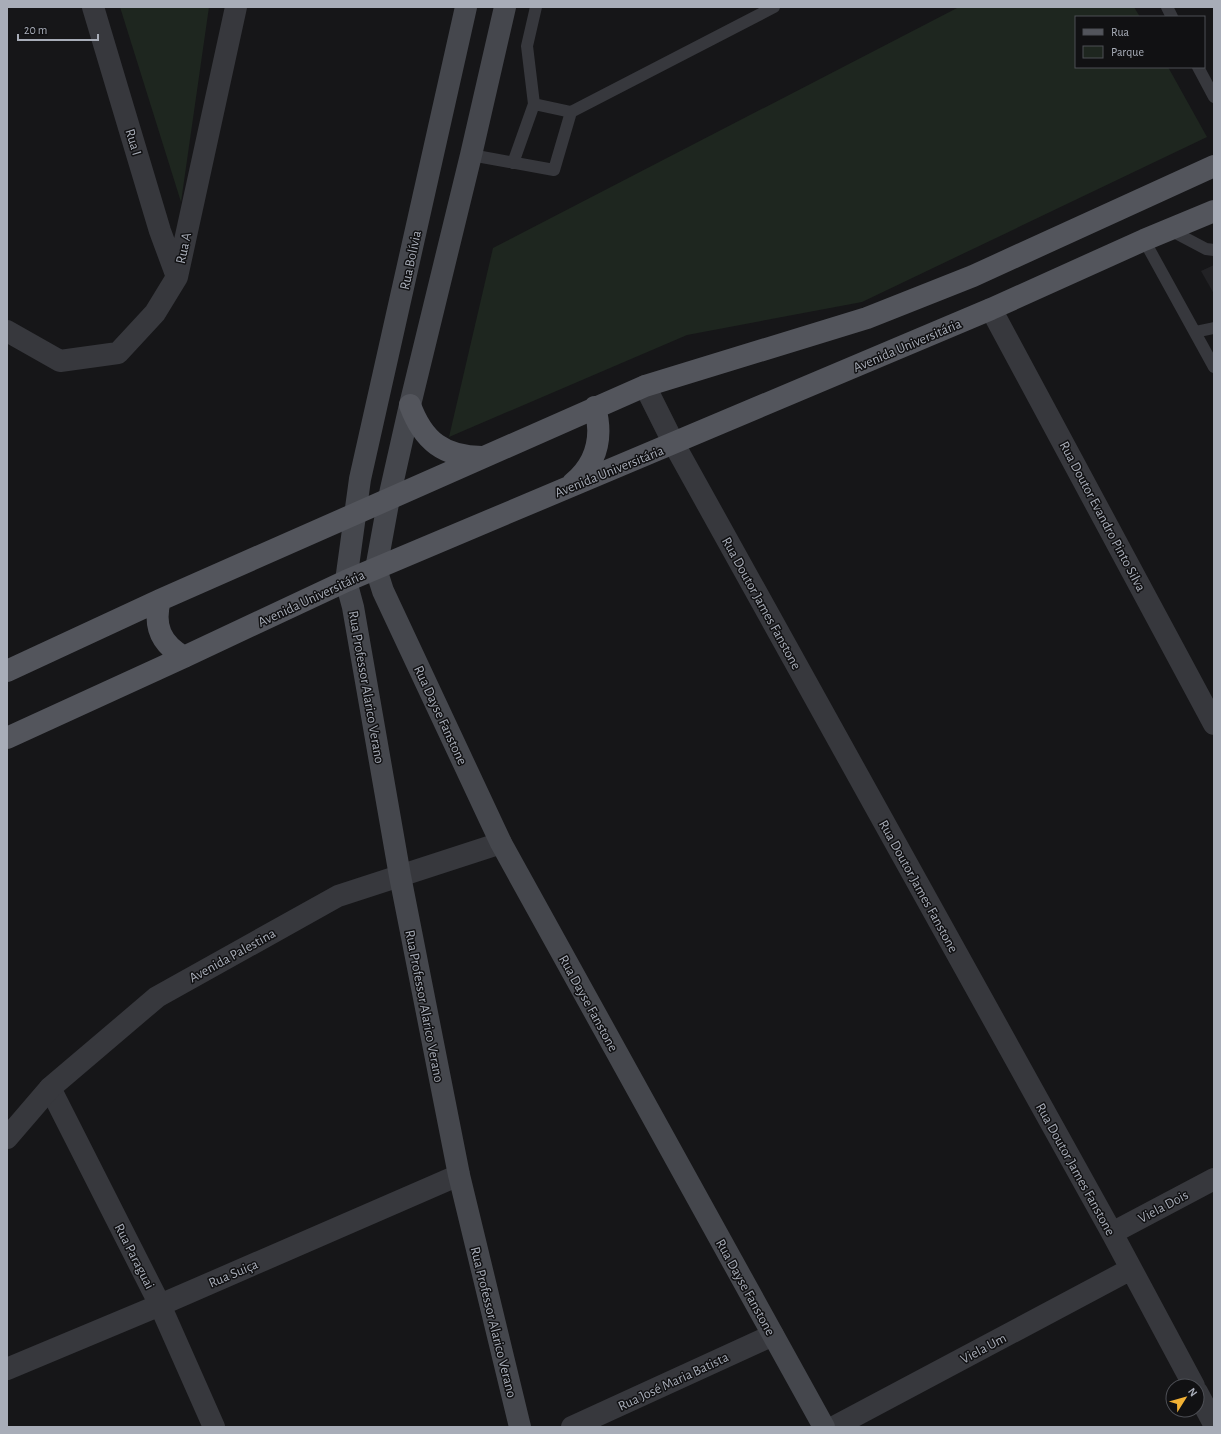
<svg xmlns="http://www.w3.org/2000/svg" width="1221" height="1434" font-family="'Alegreya Sans',sans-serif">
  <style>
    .built { fill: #222225 }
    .green { fill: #1e261f }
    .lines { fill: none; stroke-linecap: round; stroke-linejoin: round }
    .service { stroke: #37383d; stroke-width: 12 }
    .minor { stroke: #37383d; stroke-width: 22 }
    .tertiary { stroke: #37383d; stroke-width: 22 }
    .secondary { stroke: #45474d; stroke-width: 22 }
    .primary { stroke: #53555c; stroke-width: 22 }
    .labels { text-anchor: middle; stroke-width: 3; stroke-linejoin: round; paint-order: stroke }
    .street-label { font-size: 14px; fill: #a8adb8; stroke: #111113 }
  </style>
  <rect width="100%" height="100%" fill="#161618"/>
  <!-- built -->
  <path class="built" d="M1214,265v29l-13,-23z"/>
  <!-- green -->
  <path class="green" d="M120,7h89l-28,195z
    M959,7h175l6,10h-64v50h92l39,70 -345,165 -175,33 -238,102 44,-189z"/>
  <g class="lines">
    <!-- service -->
    <path class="service" d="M536,7l-9,39 7,58 37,8 203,-105
      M1167,7l5,10
      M1198,67l16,30
      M471,155l83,15 17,-58
      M513,163l21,-59
      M1170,230l36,19 8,1
      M1144,240l70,127
      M1195,332l19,-4"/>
    <!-- minor -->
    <path class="minor" d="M93,7l67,224 17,46
      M991,309l223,415
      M7,331l53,30 58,-8 37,-40 22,-36 59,-270
      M645,386l29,58 438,789 82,153
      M50,1088l110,217 54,122
      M1112,1233l102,-54
      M7,1369l153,-64 299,-130
      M1197,1392l17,32
      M572,1427l201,-92
      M834,1427l297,-158"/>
    <!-- tertiary -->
    <path class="tertiary" d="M7,1138l43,-50 107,-91 181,-101 163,-53"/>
    <!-- secondary -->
    <path class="secondary" d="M466,7l-106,472 -14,102 7,26 47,269 59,299 61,252
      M505,7l-34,148 -61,250 -21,93 -13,71 7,22 118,252 323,584"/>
    <!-- primary -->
    <path class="primary" d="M410,405c13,36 34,52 72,52
      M573,483c24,-20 30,-46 22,-76
      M160,600c-7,26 1,44 24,57
      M7,671l153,-71 485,-214 222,-68 106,-42 241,-110
      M7,738l177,-81 162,-76 645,-272 153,-69 70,-29"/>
  </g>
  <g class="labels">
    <!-- street labels -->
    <g class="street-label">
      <text transform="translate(134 142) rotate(73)" y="5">Rua I</text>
      <text transform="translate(183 248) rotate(-78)" y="5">Rua A</text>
      <text transform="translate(410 260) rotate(-78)" y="5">Rua Bolívia</text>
      <text transform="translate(907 345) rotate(-23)" y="5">Avenida Universitária</text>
      <text transform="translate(609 471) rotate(-22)" y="5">Avenida Universitária</text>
      <text transform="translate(1103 516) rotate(62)" y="5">Rua Doutor Evandro Pinto Silva</text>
      <text transform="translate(311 598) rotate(-25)" y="5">Avenida Universitária</text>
      <text transform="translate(762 603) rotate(61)" y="5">Rua Doutor James Fanstone</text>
      <text transform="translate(367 687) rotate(80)" y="5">Rua Professor Alarico Verano</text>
      <text transform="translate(441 715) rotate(65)" y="5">Rua Dayse Fanstone</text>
      <text transform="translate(919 886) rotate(61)" y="5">Rua Doutor James Fanstone</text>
      <text transform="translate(232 955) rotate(-29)" y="5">Avenida Palestina</text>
      <text transform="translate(589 1003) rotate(61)" y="5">Rua Dayse Fanstone</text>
      <text transform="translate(425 1006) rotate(79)" y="5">Rua Professor Alarico Verano</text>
      <text transform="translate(1076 1169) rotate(61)" y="5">Rua Doutor James Fanstone</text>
      <text transform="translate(1163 1206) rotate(-28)" y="5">Viela Dois</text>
      <text transform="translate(135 1256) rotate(63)" y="5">Rua Paraguai</text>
      <text transform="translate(233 1273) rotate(-23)" y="5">Rua Suiça</text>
      <text transform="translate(746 1287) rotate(61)" y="5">Rua Dayse Fanstone</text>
      <text transform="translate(494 1322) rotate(76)" y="5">Rua Professor Alarico Verano</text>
      <text transform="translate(983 1348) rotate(-28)" y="5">Viela Um</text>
      <text transform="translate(673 1381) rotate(-25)" y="5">Rua José Maria Batista</text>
    </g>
  </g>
  <!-- border -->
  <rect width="1221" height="1434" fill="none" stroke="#a8adb8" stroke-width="16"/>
  <!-- legend -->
  <rect x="1075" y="16" width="130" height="52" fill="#111113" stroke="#4d4f55"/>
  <rect x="1083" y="29" width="20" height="6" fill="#53555c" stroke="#4d4f55"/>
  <text x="1111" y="36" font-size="12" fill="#a8adb8">Rua</text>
  <rect x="1083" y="46" width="20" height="12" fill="#1e261f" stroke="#4d4f55"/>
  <text x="1111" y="56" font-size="12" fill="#a8adb8">Parque</text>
  <!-- north arrow -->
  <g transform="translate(1185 1398) rotate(53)"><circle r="19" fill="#111113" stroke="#4d4f55"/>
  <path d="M0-3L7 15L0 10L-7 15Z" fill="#f2b134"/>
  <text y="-6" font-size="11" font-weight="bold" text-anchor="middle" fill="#a8adb8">N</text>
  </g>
  <!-- scale -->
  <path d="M18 34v6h80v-6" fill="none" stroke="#a8adb8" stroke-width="2"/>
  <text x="24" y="34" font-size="12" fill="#a8adb8" stroke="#111113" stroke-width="3" paint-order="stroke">20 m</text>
</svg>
